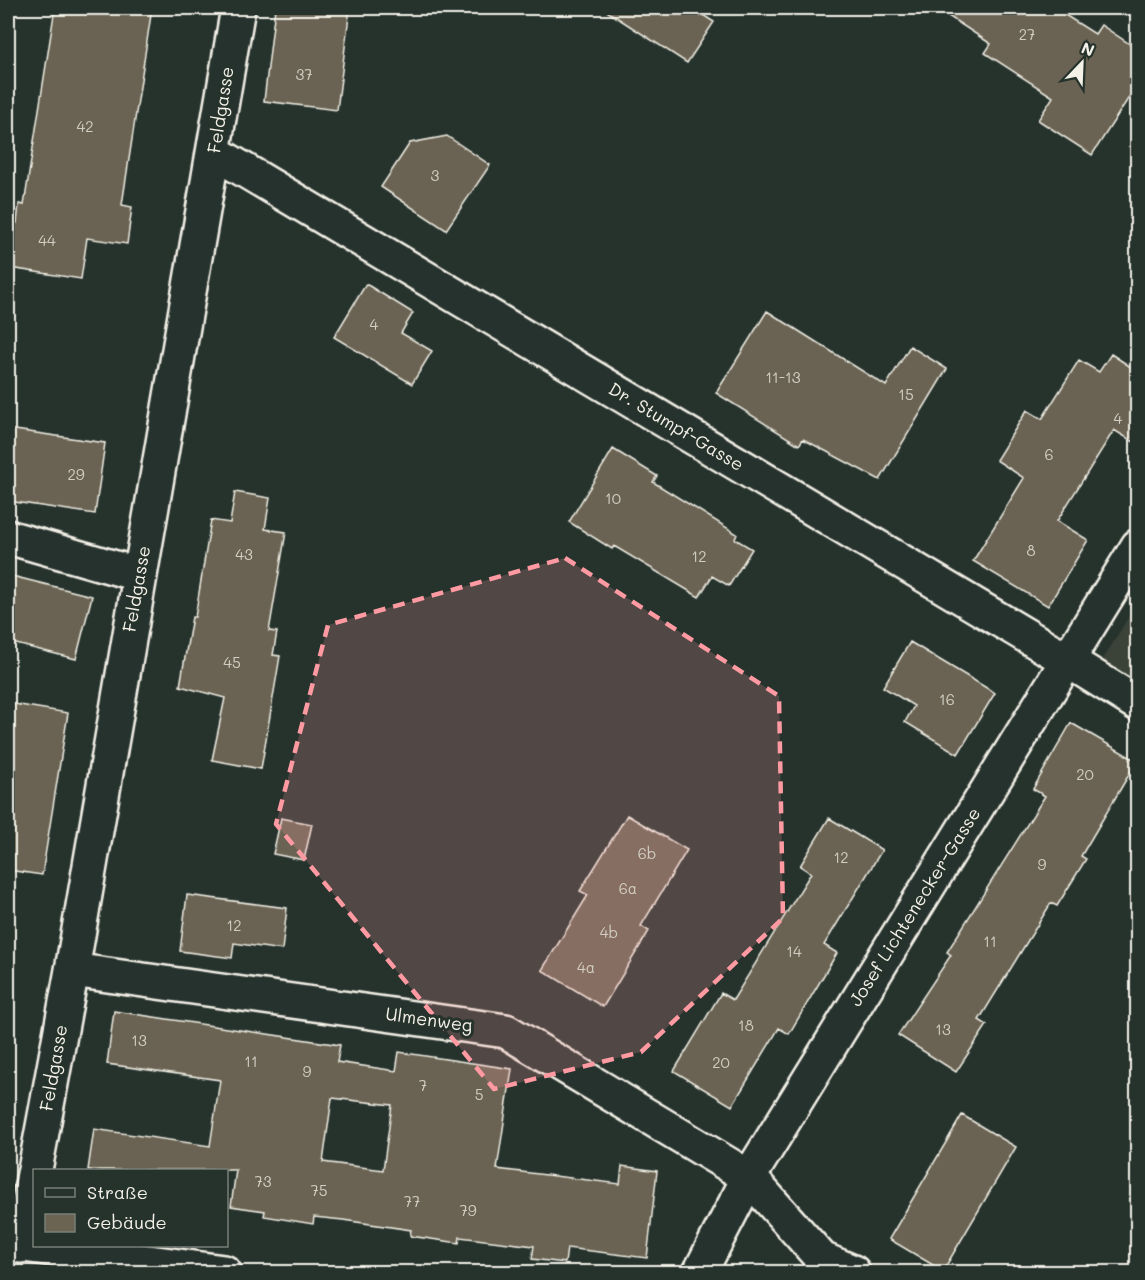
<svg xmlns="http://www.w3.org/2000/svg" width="1145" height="1280" font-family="Mali,sans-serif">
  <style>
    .built { fill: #3b4238 }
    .building { fill: #6b6453; stroke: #f4f1e8; stroke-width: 1.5; fill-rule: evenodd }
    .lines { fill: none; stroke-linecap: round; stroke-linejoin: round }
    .minor-casing { stroke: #f4f1e8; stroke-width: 38 }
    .minor { stroke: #26332d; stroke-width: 33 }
    .marked { fill: #ff9aa2; fill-opacity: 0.2; stroke: #ff9aa2; stroke-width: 4.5; stroke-dasharray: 12 8; stroke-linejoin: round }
    .labels { text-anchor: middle; stroke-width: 6; stroke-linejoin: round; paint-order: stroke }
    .number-label { font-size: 15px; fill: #d2cec3 }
    .street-label { font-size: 18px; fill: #f4f1e8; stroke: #26332d }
  </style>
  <rect width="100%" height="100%" fill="#26332d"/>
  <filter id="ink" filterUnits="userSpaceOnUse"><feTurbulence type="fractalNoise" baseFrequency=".0167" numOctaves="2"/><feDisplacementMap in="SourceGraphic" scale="12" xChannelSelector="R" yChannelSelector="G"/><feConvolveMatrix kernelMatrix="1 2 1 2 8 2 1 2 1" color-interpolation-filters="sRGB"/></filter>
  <g filter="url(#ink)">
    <!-- built -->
    <path class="built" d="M1137,603l1,80h-1l-35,-22z"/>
    <!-- building -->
    <path class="building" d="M55,8h97l-30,197 10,2 -5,37 -40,-6 -6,41 -71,-11 1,-10 -3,-1v-35l9,1 2,-19 5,1z
      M275,8h75l-13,102 -73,-9z
      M602,8h90l22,14 -27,41z
      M936,8h118l41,26 6,-9 36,24v36l-45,70 -54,-35 15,-23 -68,-44 6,-9z
      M447,136l43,29 -44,65 -65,-43 29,-44z
      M366,284l47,29 -12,20 31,18 -20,33 -78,-47z
      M767,311l119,75 24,-40 37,23 -67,111 -77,-41 -4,6 -83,-52z
      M1111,354l26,17v73l-23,-14 -57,91 31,19 -40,66 -75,-45 51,-83 -28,-18 31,-50 15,9 37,-59 20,12z
      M8,429l97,14 -10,71 -87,-13z
      M613,449l44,27 -4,6 84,52 -2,5 17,10 -23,37 -17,-10 -13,21 -85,-51 -2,3 -43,-27z
      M235,492l35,6 -5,31 21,3 -17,99 8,1 -4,23 7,1 -19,113 -49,-9 13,-62 -45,-12 12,-69h3l16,-97 19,3z
      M8,575l84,21 -16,63 -68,-17z
      M910,642l85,51 -37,61 -53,-32 9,-16 -31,-19z
      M8,703l60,10 -26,162 -34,-5z
      M1071,723l66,38 -56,95 5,3 -29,47 -6,-3 -72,117 8,5 -31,47 -58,-37 53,-80 -4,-3 98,-156 -12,-7z
      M627,815l60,35 -46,76 8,5 -46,76 -61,-37 46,-75 -8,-4z
      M281,818l31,6 -8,36 -31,-6z
      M829,818l53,32 -58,95 13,8 -48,81 -10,-6 -47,78 -58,-35 47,-78 12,7 78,-127 -11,-7z
      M187,895l100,13 -5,42 -48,-7 -2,15 -52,-7z
      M114,1011l226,34 -3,17 59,9 3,-19 113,17 -15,100 123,15 2,-18 35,5 -10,87 -80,-10 -2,15 -33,-4 2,-13 -74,-9 -1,6 -49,-7 1,-6 -68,-10 -29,-3 -1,7 -49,-8 1,-5 -34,-5 5,-36h-148l6,-41 116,17 10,-66 -113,-16zM332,1098l60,7 -9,65 -60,-8z
      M962,1115l54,32 -73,124 -54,-32z"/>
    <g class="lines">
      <!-- minor casing -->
      <g class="minor-casing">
        <path id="minor" d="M214,152l853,508 71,44
          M8,537l132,38
          M72,970l434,61 243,146 73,82 31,13
          M35,1170l37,-200 166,-962
          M8,1243l216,29
          M21,1246l13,-72
          M700,1272l49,-95 389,-631"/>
      </g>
      <!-- minor -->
      <use href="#minor" class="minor"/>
    </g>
  </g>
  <!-- marked area -->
  <path class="marked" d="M565,558l214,138 4,222 -142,134 -147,37 -218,-265 52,-199z"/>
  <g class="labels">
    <!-- number labels -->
    <g class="number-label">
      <text x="1027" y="40">27</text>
      <text x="304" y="80">37</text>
      <text x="85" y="132">42</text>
      <text x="435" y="181">3</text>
      <text x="47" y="246">44</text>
      <text x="374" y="330">4</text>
      <text x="783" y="383">11-13</text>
      <text x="906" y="400">15</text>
      <text x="1118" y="424">4</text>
      <text x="1049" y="460">6</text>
      <text x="76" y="480">29</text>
      <text x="613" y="504">10</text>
      <text x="1031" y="556">8</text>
      <text x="244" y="560">43</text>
      <text x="699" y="562">12</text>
      <text x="232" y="668">45</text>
      <text x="947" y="705">16</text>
      <text x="1085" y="780">20</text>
      <text x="647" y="859">6b</text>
      <text x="841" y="863">12</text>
      <text x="1042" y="870">9</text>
      <text x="628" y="894">6a</text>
      <text x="234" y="931">12</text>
      <text x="609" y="938">4b</text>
      <text x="990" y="947">11</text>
      <text x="794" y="957">14</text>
      <text x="586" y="973">4a</text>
      <text x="746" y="1031">18</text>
      <text x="943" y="1035">13</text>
      <text x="139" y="1046">13</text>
      <text x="251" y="1067">11</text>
      <text x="721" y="1068">20</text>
      <text x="307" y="1077">9</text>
      <text x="423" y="1091">7</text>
      <text x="479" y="1100">5</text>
      <text x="263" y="1187">73</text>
      <text x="319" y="1196">75</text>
      <text x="412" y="1207">77</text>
      <text x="468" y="1216">79</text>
    </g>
    <!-- street labels -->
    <g class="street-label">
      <text transform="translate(221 110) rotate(-81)" y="6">Feldgasse</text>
      <text transform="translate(676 427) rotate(31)" y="6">Dr. Stumpf-Gasse</text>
      <text transform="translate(137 589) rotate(-80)" y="6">Feldgasse</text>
      <text transform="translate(915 907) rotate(-58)" y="6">Josef Lichtenecker-Gasse</text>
      <text transform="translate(429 1020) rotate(8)" y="6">Ulmenweg</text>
      <text transform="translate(54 1068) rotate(-80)" y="6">Feldgasse</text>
    </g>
  </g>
  <!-- margin -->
  <rect width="1145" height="1280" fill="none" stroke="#26332d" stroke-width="30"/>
  <rect x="15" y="15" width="1115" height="1250" fill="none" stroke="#f4f1e8" stroke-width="2" filter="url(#ink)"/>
  <!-- legend -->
  <rect x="33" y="1169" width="195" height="78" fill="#26332d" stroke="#787f78" stroke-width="1.5"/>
  <rect x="45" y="1188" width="30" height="9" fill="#26332d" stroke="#787f78" stroke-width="1.5"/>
  <text x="87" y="1199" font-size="18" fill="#f4f1e8">Straße</text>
  <rect x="45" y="1214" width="30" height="18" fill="#6b6453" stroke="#787f78" stroke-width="1.5"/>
  <text x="87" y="1229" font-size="18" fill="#f4f1e8">Gebäude</text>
  <!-- north arrow -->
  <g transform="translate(1082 63) rotate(23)" stroke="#26332d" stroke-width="4.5" paint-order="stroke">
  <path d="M0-4.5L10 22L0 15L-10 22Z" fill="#f4f1e8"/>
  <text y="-9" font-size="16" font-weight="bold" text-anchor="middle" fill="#f4f1e8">N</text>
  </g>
</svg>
